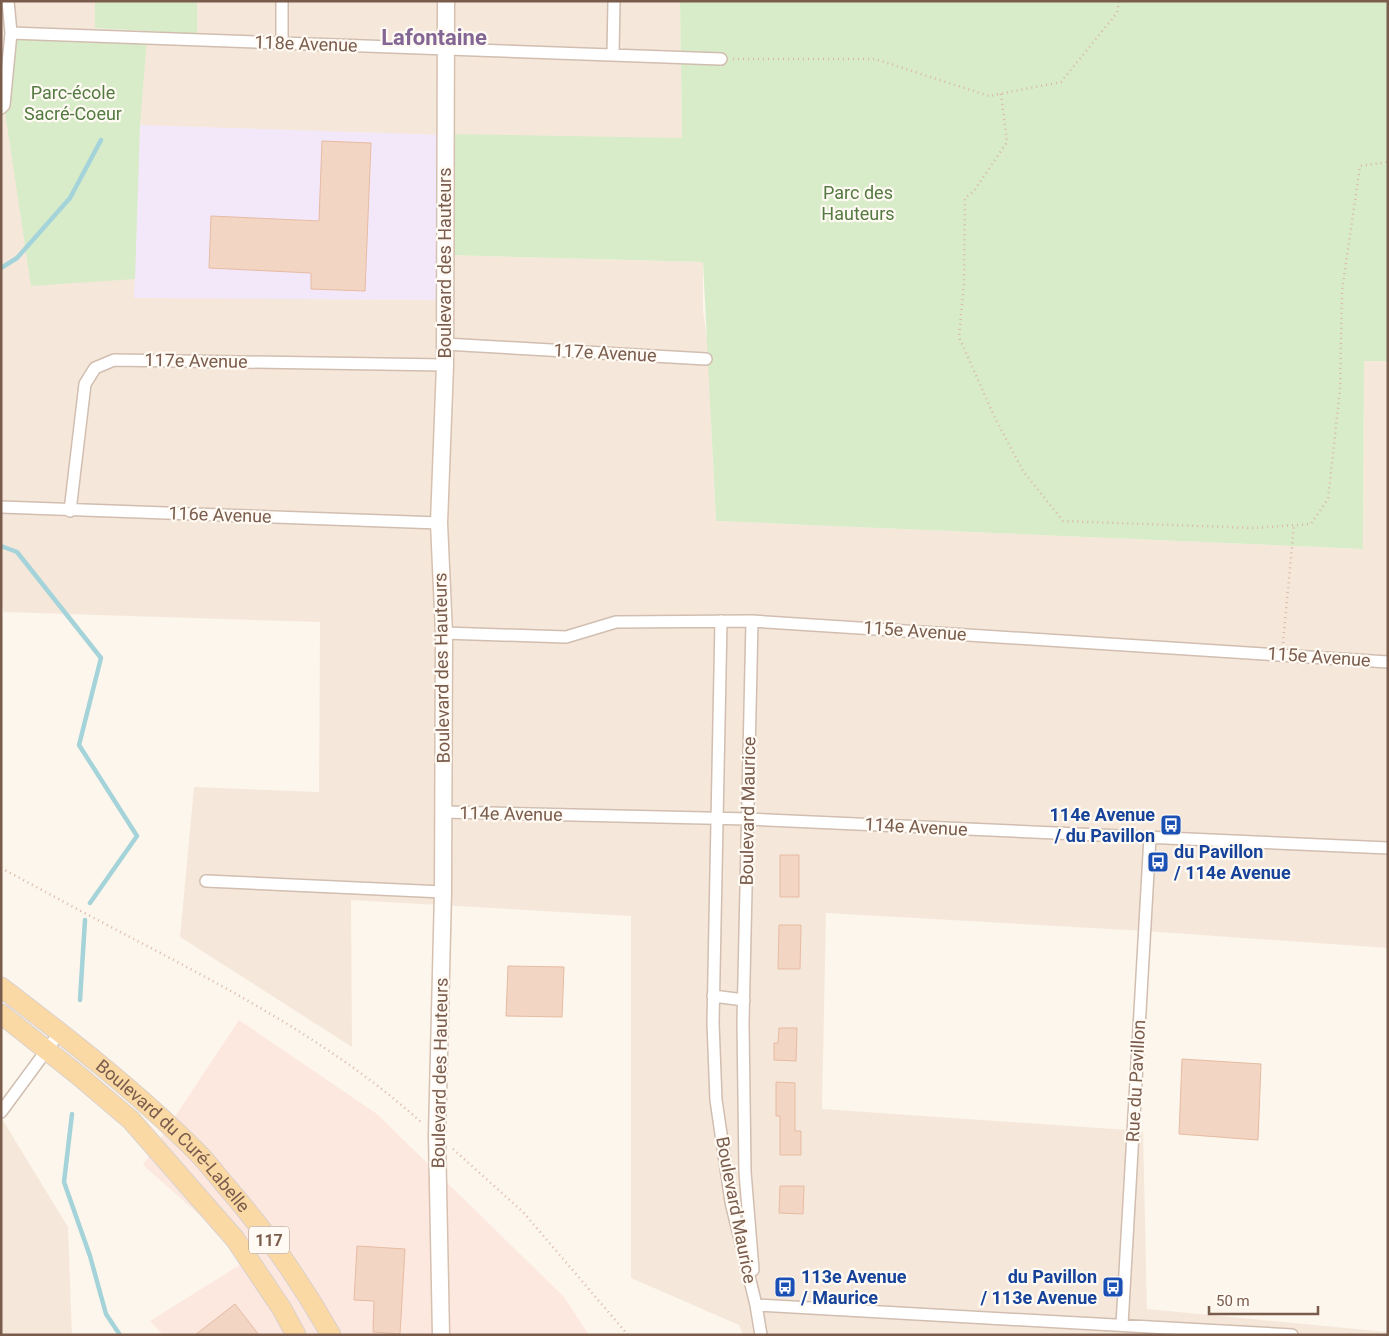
<svg xmlns="http://www.w3.org/2000/svg" width="1389" height="1336" font-family="Roboto,sans-serif">
  <style>
    .residential { fill: #f5e8da }
    .commercial { fill: #fde8e0 }
    .education { fill: #f3e8fa }
    .green { fill: #d8ecc9 }
    .lines { fill: none; stroke-linecap: round; stroke-linejoin: round }
    .stream { stroke: #a5d3da; stroke-width: 4.5 }
    .building { fill: #f3d5c3; stroke: #e6bba3 }
    .street-casing { stroke: #d1beb0; stroke-width: 14 }
    .secondary-casing { stroke: #d6c0b0; stroke-width: 19 }
    .primary-casing { stroke: #dad1cd; stroke-width: 21 }
    .path { stroke: #d9b8a5; stroke-width: 2.5; stroke-dasharray: 1 4; stroke-linecap: butt }
    .street { stroke: #fff; stroke-width: 11 }
    .secondary { stroke: #fff; stroke-width: 16 }
    .primary { stroke: #fbd9a5; stroke-width: 19 }
    .labels { text-anchor: middle; stroke-width: 4.5; stroke-linejoin: round; paint-order: stroke }
    .shield { fill: #fffaf3; stroke: #a28b7f; stroke-width: 1 }
    .shield-label { font-size: 16px; font-weight: bold; fill: #7a5c4d }
    .street-label { font-size: 18px; fill: #7a5c4d; stroke: #fffaf3 }
    .park-label { font-size: 18px; fill: #537a41; stroke: #fffaf3 }
    .transit-label { font-size: 18px; font-weight: bold; fill: #164399; stroke: #fffaf3; text-anchor: end }
    .district-label { font-size: 22px; font-weight: bold; fill: #846695; stroke: #fffaf3 }
  </style>
  <rect width="100%" height="100%" fill="#fdf6ec"/>
  <!-- residential -->
  <path class="residential" d="M1,1h94v27l102,6v-33h483l2,137 -234,117 255,7v48l7,48 1,65 5,98 647,28 1,-189 24,1v587l-243,-17 -319,-18 -4,196 321,22 4,178 241,23v3h-645l-4,-10 -108,-47v-362l-280,-16 1,147 -172,-110 14,-150 125,5 1,-170 -316,-10 -3,-8z
    M2,1119l66,108 4,108h-71z"/>
  <!-- commercial -->
  <path class="commercial" d="M239,1020l138,94 187,183 25,38h-426l-13,-14 99,-62 -106,-94z"/>
  <!-- education -->
  <path class="education" d="M140,125l306,10 -1,165 -311,-2z"/>
  <!-- green -->
  <path class="green" d="M95,1h102v33l-102,-6z
    M680,1h708v360h-24l-1,188 -647,-28 -13,-259 -255,-7 1,-121 233,4z
    M11,33l136,5 -7,87 -5,154 -104,7 -27,-181z"/>
  <g class="lines">
    <!-- stream -->
    <path class="stream" d="M1,268l16,-10 53,-60 31,-58
      M1,546l16,6 84,106 -22,87 58,91 -47,67
      M80,1000l5,-80
      M72,1114l-8,68 26,74 16,58 14,21"/>
  </g>
  <!-- building -->
  <path class="building" d="M322,141l49,2 -6,148 -54,-2v-16l-102,-5 2,-52 108,5z
    M780,855h19v42h-19z
    M779,925h22l-1,44h-22z
    M508,966l56,1 -2,50 -56,-1z
    M779,1028h18l-1,33 -22,-1v-17h4z
    M1182,1059l79,5 -3,76 -79,-6z
    M776,1082l19,1v48h6v24h-21v-39h-4z
    M780,1186h24l-1,28 -24,-1z
    M357,1246l48,3 -5,85 -27,-2 1,-31 -20,-1z
    M235,1304l24,31h-64z"/>
  <g class="lines">
    <!-- street casing -->
    <g class="street-casing">
      <path id="street" d="M282,1v42
        M11,33l710,26
        M613,55l1,-54
        M1,108l3,-3 7,-72 -3,-32
        M445,344l261,15
        M1,507l438,16
        M70,511l15,-127 10,-16 19,-8 331,5
        M721,621l-8,402 3,77 15,102 25,103 5,30
        M752,621l-9,402 2,149 8,98
        M444,633l122,4 50,-15 136,-1 636,41
        M443,812l305,7 640,29
        M206,881l237,11
        M713,996l31,4
        M1,1112l59,-80
        M756,1305l536,30
        M1122,1325l28,-488"/>
    </g>
    <!-- secondary casing -->
    <g class="secondary-casing">
      <path id="secondary" d="M441,1335l-4,-200 6,-243 1,-259 -5,-110 6,-158 1,-364"/>
    </g>
    <!-- primary casing -->
    <g class="primary-casing">
      <g id="primary">
        <path id="s1" d="M1,987c68,52 135,104 195,164 11,11 20,23 30,35 40,46 75,96 105,149"/>
        <path d="M1,1014l77,61 53,45 104,119 47,70 14,26"/>
      </g>
    </g>
    <!-- path -->
    <path class="path" d="M733,59h142l114,37 72,-14 56,-69 2,-12
      M1001,94l6,48 -33,49 -9,7 -1,85 -5,54 36,81 28,53 40,50 191,7 57,-4 17,-25 12,-109 2,-99 18,-125 28,-4
      M1283,643l11,-118
      M1,868c43,23 85,46 127,68 103,54 208,109 294,187
      M453,1149l70,63 105,123"/>
    <!-- street -->
    <use href="#street" class="street"/>
    <!-- secondary -->
    <use href="#secondary" class="secondary"/>
    <!-- primary -->
    <use href="#primary" class="primary"/>
  </g>
  <!-- icons -->
  <defs>
    <g id="bus-square" transform="scale(1.125)"><rect x="-9" y="-9" width="18" height="18" rx="4" fill="#1a4fb4" stroke="#fffaf3"/><path d="M-5-6H5V4H4V6H2V4H-2V6H-4V4H-5ZM-3.5-4V0h7V-4ZM-3.5 1.2v1.5H-2V1.2ZM2 1.2v1.5H3.5V1.2Z" fill="#fff"/></g>
  </defs>
  <g fill-rule="evenodd">
    <use href="#bus-square" x="1171" y="825"/>
    <use href="#bus-square" x="1158" y="862"/>
    <use href="#bus-square" x="785" y="1287"/>
    <use href="#bus-square" x="1113" y="1287"/>
  </g>
  <g class="labels">
    <!-- shield labels -->
    <rect class="shield" x="249" y="1226.5" width="40" height="27" rx="4"/>
    <g class="shield-label">
      <text x="269" y="1246">117</text>
    </g>
    <!-- street labels -->
    <g class="street-label">
      <text transform="translate(306 44) rotate(2)" y="6">118e Avenue</text>
      <text transform="translate(445 263) rotate(-90)" y="6">Boulevard des Hauteurs</text>
      <text transform="translate(605 353) rotate(3)" y="6">117e Avenue</text>
      <text transform="translate(196 361) rotate(1)" y="6">117e Avenue</text>
      <text transform="translate(220 515) rotate(2)" y="6">116e Avenue</text>
      <text transform="translate(915 631) rotate(4)" y="6">115e Avenue</text>
      <text transform="translate(1319 657) rotate(4)" y="6">115e Avenue</text>
      <text transform="translate(442 668) rotate(-91)" y="6">Boulevard des Hauteurs</text>
      <text transform="translate(748 811) rotate(-89)" y="6">Boulevard Maurice</text>
      <text transform="translate(511 814) rotate(1)" y="6">114e Avenue</text>
      <text transform="translate(916 827) rotate(3)" y="6">114e Avenue</text>
      <text transform="translate(440 1073) rotate(-89)" y="6">Boulevard des Hauteurs</text>
      <text transform="translate(1136 1081) rotate(-87)" y="6">Rue du Pavillon</text>
      <text dy="6" stroke="none"><textPath href="#s1" startOffset="228">Boulevard du Curé-Labelle</textPath></text>
      <text transform="translate(736 1210) rotate(79)" y="6">Boulevard Maurice</text>
    </g>
    <!-- park labels -->
    <g class="park-label">
      <text x="73" y="99">Parc-école<tspan x="73" dy="21">Sacré-Coeur</tspan></text>
      <text x="858" y="199">Parc des<tspan x="858" dy="21">Hauteurs</tspan></text>
    </g>
    <!-- transit labels -->
    <g class="transit-label">
      <text x="1155" y="821">114e Avenue<tspan x="1155" dy="21">/ du Pavillon</tspan></text>
      <text x="1174" y="858" text-anchor="start">du Pavillon<tspan x="1174" dy="21">/ 114e Avenue</tspan></text>
      <text x="801" y="1283" text-anchor="start">113e Avenue<tspan x="801" dy="21">/ Maurice</tspan></text>
      <text x="1097" y="1283">du Pavillon<tspan x="1097" dy="21">/ 113e Avenue</tspan></text>
    </g>
    <!-- district labels -->
    <g class="district-label">
      <text x="434" y="45">Lafontaine</text>
    </g>
  </g>
  <!-- border -->
  <rect width="1389" height="1336" fill="none" stroke="#7a5c4d" stroke-width="5"/>
  <!-- scale -->
  <path d="M1209 1306v8h109v-8" fill="none" stroke="#7a5c4d" stroke-width="2.5"/>
  <text x="1216" y="1306" font-size="15" fill="#7a5c4d" stroke="#fffaf3" stroke-width="4" paint-order="stroke">50 m</text>
</svg>
